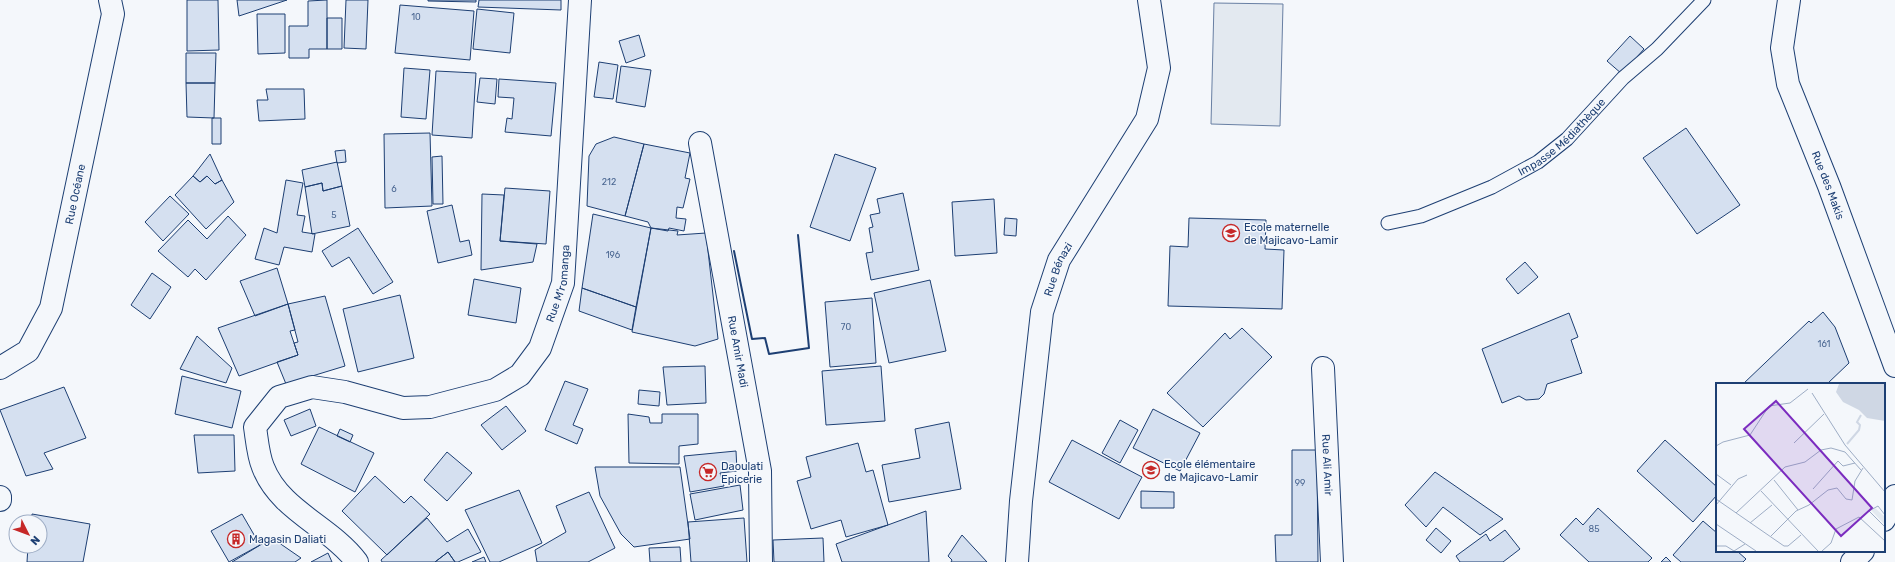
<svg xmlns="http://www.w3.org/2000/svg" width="1895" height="562" font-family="Rubik,sans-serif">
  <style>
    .green { fill: #e3e9f0; stroke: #687fa3 }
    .building { fill: #d5e0f0; stroke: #1d3f73 }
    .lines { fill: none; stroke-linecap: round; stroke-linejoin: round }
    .lane-casing { stroke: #1d3f73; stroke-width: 15 }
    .street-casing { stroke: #1d3f73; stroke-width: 24 }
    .lane { stroke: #f4f7fb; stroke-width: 13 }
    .street { stroke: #f4f7fb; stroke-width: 22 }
    .wall { stroke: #1d3f73; stroke-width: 2 }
    .labels { text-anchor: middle; stroke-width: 3; stroke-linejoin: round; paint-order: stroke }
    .number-label { font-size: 9px; fill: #4b6792 }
    .street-label { font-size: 11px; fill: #1d3f73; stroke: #f4f7fb }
    .poi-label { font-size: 11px; fill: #1d3f73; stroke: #f4f7fb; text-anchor: start }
    .inset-river { fill: none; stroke: #cfd7e4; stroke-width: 2 }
    .inset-road { fill: none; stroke: #9eadc5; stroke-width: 1 }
    .view { fill: #7b2cbf; fill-opacity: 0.15; stroke: #7b2cbf; stroke-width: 2 }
    .inset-edge { fill: none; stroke: #1d3f73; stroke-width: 2 }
  </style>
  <rect width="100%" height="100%" fill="#f4f7fb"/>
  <!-- green -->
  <path class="green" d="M1214,3l69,1 -3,122 -69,-2z"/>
  <!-- building -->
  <path class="building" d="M187,0h31l1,50 -32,1z
    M237,0h50l-48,16z
    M327,0v49h-18v9h-20v-32h19v-25z
    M346,0h22l-2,49 -22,-1z
    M428,0h48v2l-48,-1z
    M479,0h82v10l-83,-3z
    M400,5l74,6 -4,49 -75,-7z
    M477,9l37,4 -4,40 -37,-4z
    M257,14h28v39l-27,1z
    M327,18h15v31h-15z
    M639,35l6,21 -19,7 -7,-22z
    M1630,36l14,13 -22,25 -15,-13z
    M186,53h30l-1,30h-29z
    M599,62l19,3 -5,34 -19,-2z
    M621,66l30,4 -6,37 -29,-5z
    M404,68l26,2 -4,49 -25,-2z
    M436,71l40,2 -4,65 -40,-3z
    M480,78l17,1 -2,25 -18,-2z
    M499,79l57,4 -5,53 -46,-4 2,-14 5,1 2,-21 -16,-1z
    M186,83h29l-1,35 -27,-1z
    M266,89h38l1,30 -46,2 -2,-21h11z
    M212,118h9v26h-9z
    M1686,128l54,77 -43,29 -54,-76z
    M430,133l2,73 -47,2 -1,-74z
    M614,137l30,7 -19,72 -38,-10 2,-50 7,-12z
    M644,144l46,9 -5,25 5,1 -7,29 -6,-1 -1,11 10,1 -2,12 -15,-3 -1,3 -17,-3 -3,-6 -23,-6z
    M345,150l1,12 -9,1 -2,-12z
    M210,154l12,26 -7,4 -8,-8 -7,6 -7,-6z
    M835,154l41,14 -26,73 -40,-14z
    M442,156l1,48h-10l-1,-47z
    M337,162l5,24 -19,5 -1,-8 -17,4 -3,-17z
    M193,176l7,6 7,-6 8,8 7,-4 12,22 -28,27 -31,-34z
    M286,180l17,3 -6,32 8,1 -3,16 13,2 -3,18 -28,-5 -5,18 -24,-6 9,-31 13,5z
    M322,183l1,8 19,-5 8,40 -38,8 -7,-47z
    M505,188l45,3 -4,53 -46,-3z
    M903,193l16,77 -48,10 -5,-27 7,-1 -4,-24 4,-1 -3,-12 10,-2 -3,-14z
    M482,194l22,1 -4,46 37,3 -4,18 -52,8z
    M170,196l19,18 -26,27 -18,-19z
    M994,199l3,54 -42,3 -3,-54z
    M452,205l8,37 9,-2 3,15 -34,8 -11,-52z
    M593,214l58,14 -15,79 -54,-19z
    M228,216l18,19 -40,45 -11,-11 -7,8 -30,-26 30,-31 19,19z
    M1005,218l12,1 -1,17 -12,-1z
    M1189,218l77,2 -1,29 19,1 -2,59 -114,-3 2,-60 18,1z
    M358,228l35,54 -20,12 -24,-37 -17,10 -10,-16z
    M651,228l27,3 -1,4 29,-2 12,106 -23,7 -63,-14z
    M1525,262l13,15 -20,17 -12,-15z
    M277,268l11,36 -33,12 -15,-35z
    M152,273l19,14 -21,32 -19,-14z
    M474,279l47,9 -5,35 -48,-8z
    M930,280l16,71 -57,12 -15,-70z
    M582,288l54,19 -4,23 -53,-19z
    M400,295l14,63 -56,14 -15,-63z
    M325,296l20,70 -59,18 -9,-22 21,-7 -4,-12 4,-1 -10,-38z
    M872,298l4,65 -46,4 -5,-65z
    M288,304l7,26 -5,1 8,24 -59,21 -21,-48z
    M1823,312l12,15 14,36 -22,21h-84l66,-63 2,2z
    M1569,313l9,24 -7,3 11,33 -35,11 -3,10 -5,5 -13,1 -7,-4 -17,7 -20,-54z
    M1242,328l30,29 -69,70 -36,-34 58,-60 5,6z
    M197,336l35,32 -6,15 -46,-14z
    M705,366l1,37 -39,2 -4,-38z
    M881,366l4,55 -59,4 -4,-54z
    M182,376l59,15 -9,37 -57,-14z
    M565,381l23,8 -15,36 10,4 -6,15 -32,-14z
    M64,387l22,51 -42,15 9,16 -27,7 -26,-66z
    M639,390l21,2 -1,14 -21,-2z
    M506,406l20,25 -24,19 -21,-25z
    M310,409l6,17 -25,10 -7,-16z
    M1153,409l47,24 -20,38 -47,-23z
    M628,414l21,3 1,6h12v-9h36v30l-19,2v18l-50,-1z
    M1120,420l18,10 -18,33 -18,-10z
    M949,422l12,67 -72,13 -7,-37 38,-7 -5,-29z
    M319,427l55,26 -19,39 -54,-28z
    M340,429l13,6 -3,7 -13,-6z
    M194,435h40l1,36 -37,2z
    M1072,440l70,37 -23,42 -70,-37z
    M1665,440l52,47v8l-24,27 -56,-51z
    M858,443l8,29 7,-2 15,55 -42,12 -5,-17 -30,9 -14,-48 14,-4 -5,-20z
    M1292,450h25l1,112h-42l-1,-27h17z
    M736,451l1,20 -17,2 4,13 -34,6 -6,-36z
    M447,452l25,21 -25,28 -23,-21z
    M595,467h85l10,72 -56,8 -13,-13 -21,-38z
    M1435,472l68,47 -23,16 -37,-28 -17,20 -21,-22z
    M375,476l29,27 7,-7 19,18 -43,41 -45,-44z
    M740,485l3,25 -48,10 -5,-26z
    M519,490l23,53 -43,19h-9l-25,-52z
    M1141,491l33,1v16h-33z
    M589,492l26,56 -27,14h-51l-2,-12 31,-18 -10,-26z
    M1598,508l54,50 -4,4h-59l-29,-27 16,-17 7,7z
    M926,511l3,51h-87l-6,-18z
    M32,514l58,10 -7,38h-56l1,-16h12v-24h-9z
    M242,514l18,31 -31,17 -18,-31z
    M427,518l20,24 21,-13 13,23 -23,10h-3l-7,-10 -13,10h-53l-1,-2z
    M744,518l3,44h-56l-3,-40z
    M1703,521l14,12v18h20l9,8 -3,3h-62l-8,-7z
    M1436,528l15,13 -10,12 -15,-13z
    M1505,530l15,19 -17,13h-43l-4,-6 30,-22 4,7z
    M962,535l25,27h-36l1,-2 -4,-4z
    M272,538l29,20 -6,4h-63z
    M823,538l1,24h-50l-1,-22z
    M680,547l1,15h-31l-1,-14z
    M448,552l7,10h-20z
    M328,553l4,9h-21z
    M484,557l2,5h-14z
    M1666,557l5,5h-10z"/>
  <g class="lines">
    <!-- lane casing -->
    <g class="lane-casing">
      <g id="lane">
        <path id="s1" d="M1388,223l33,-7 71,-29 46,-25 29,-23 56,-61 34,-29 47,-49"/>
      </g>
    </g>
    <!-- street casing -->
    <g class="street-casing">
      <g id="street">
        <path id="s2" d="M1789,0l-7,48 6,36 41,102 66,180"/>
        <path id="s3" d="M700,143l60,328 1,91"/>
        <path id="s4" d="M0,368l28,-17 23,-43 62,-294 -3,-14"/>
        <path id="s5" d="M1323,368l9,194"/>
        <path d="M0,497v3"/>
        <path d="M1884,520l11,-24"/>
        <path id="s6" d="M357,562c-27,-36 -77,-51 -94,-95 -5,-12 -6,-27 -8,-40l24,-30 33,-10 33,5 58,16 27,-1 65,-17 25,-15 20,-27 23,-65 17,-283"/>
        <path id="s7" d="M1017,562l4,-61 21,-189 17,-52 88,-141 12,-51 -10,-68"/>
        <path d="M1852,562l11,-11"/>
      </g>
    </g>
    <!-- lane -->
    <use href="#lane" class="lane"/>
    <!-- street -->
    <use href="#street" class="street"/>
    <!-- wall -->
    <path class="wall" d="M734,251l18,88 13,-1 4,16 40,-6 -11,-113"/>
  </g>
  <!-- icons -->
  <defs>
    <g id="school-ring" transform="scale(0.9)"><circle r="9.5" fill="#f4f7fb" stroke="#c62828" stroke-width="1.5"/><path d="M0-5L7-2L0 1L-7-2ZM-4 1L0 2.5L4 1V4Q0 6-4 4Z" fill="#c62828"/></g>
    <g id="supermarket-ring" transform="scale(0.9)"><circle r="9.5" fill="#f4f7fb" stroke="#c62828" stroke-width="1.5"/><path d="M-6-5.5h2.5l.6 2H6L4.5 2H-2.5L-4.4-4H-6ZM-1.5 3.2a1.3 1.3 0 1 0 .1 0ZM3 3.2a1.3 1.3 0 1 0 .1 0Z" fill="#c62828"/></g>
    <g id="building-ring" transform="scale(0.9)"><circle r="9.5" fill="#f4f7fb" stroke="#c62828" stroke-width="1.5"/><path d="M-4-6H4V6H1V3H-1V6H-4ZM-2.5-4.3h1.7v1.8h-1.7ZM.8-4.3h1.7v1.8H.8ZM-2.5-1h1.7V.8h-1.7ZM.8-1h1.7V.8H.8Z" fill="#c62828"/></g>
  </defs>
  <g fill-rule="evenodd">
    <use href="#school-ring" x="1231" y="233"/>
    <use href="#school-ring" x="1151" y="470"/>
    <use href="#supermarket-ring" x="708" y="472"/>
    <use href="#building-ring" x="236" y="539"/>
  </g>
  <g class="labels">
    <!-- number labels -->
    <g class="number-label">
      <text x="416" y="20">10</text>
      <text x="609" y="185">212</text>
      <text x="394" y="192">6</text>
      <text x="334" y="218">5</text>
      <text x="613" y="258">196</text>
      <text x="846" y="330">70</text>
      <text x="1824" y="347">161</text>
      <text x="1300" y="486">99</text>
      <text x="1594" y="532">85</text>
    </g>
    <!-- street labels -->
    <g class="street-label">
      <text dy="4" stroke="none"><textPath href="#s1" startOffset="197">Impasse Médiathèque</textPath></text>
      <text dy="4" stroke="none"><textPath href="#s2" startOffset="194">Rue des Makis</textPath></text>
      <text dy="4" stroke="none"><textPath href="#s4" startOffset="198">Rue Océane</textPath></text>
      <text dy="4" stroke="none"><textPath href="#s7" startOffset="297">Rue Bénazi</textPath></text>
      <text dy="4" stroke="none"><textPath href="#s6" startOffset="567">Rue M'romanga</textPath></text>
      <text dy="4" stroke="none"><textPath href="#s3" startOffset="212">Rue Amir Madi</textPath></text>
      <text dy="4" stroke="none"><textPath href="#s5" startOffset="97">Rue Ali Amir</textPath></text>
    </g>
    <!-- poi labels -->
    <g class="poi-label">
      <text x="1244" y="231">Ecole maternelle<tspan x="1244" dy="13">de Majicavo-Lamir</tspan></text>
      <text x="1164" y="468">Ecole élémentaire<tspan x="1164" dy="13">de Majicavo-Lamir</tspan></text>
      <text x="721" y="470">Daoulati<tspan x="721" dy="13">Epicerie</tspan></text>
      <text x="249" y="543">Magasin Daliati</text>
    </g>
  </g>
  <!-- overview -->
  <g transform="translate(1716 383)">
    <rect width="169" height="169" fill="#f4f7fb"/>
    <path d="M159,125l10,9v8l-14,-15z" fill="#e3e9f0"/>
    <path d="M123,1h46v37l-18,-3 -8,-8 -16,-8 -7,-10z" fill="#cfd7e4"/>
    <path class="inset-river" d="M131,61l12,-14 1,-5 -3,-3 4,-7"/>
    <path class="inset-road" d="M96,10l33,52 40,47M78,60l30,-29M0,63l7,-4 27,-7 19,-29 21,-3 18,-14M122,78l5,5 12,-3M0,91l15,11M58,97l24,30M97,106l25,-28M45,108l57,60M0,116l68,47h4l13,-11M0,122l22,-26 9,-4M20,130l49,-46 20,-5 16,-12 10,-2 14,4 16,18M169,132l-7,-9 -9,5 16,16M34,140l22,-18M0,141l40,27M55,153l25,-25 13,-6 19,-15 9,-2 9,11 6,1 3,-19 8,-13M0,163h10l8,5M18,168l11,-7M106,168l9,-8 5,-14 23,-12 26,24"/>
    <path class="view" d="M60,18l96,107 -31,28 -97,-107z"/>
    <rect width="169" height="169" class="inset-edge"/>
  </g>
  <!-- north arrow -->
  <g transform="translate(28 534) rotate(132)"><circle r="19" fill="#f4f7fb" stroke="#9eadc5"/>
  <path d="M0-3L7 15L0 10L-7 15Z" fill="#c62828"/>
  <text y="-6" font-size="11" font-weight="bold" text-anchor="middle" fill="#1d3f73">N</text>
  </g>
</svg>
